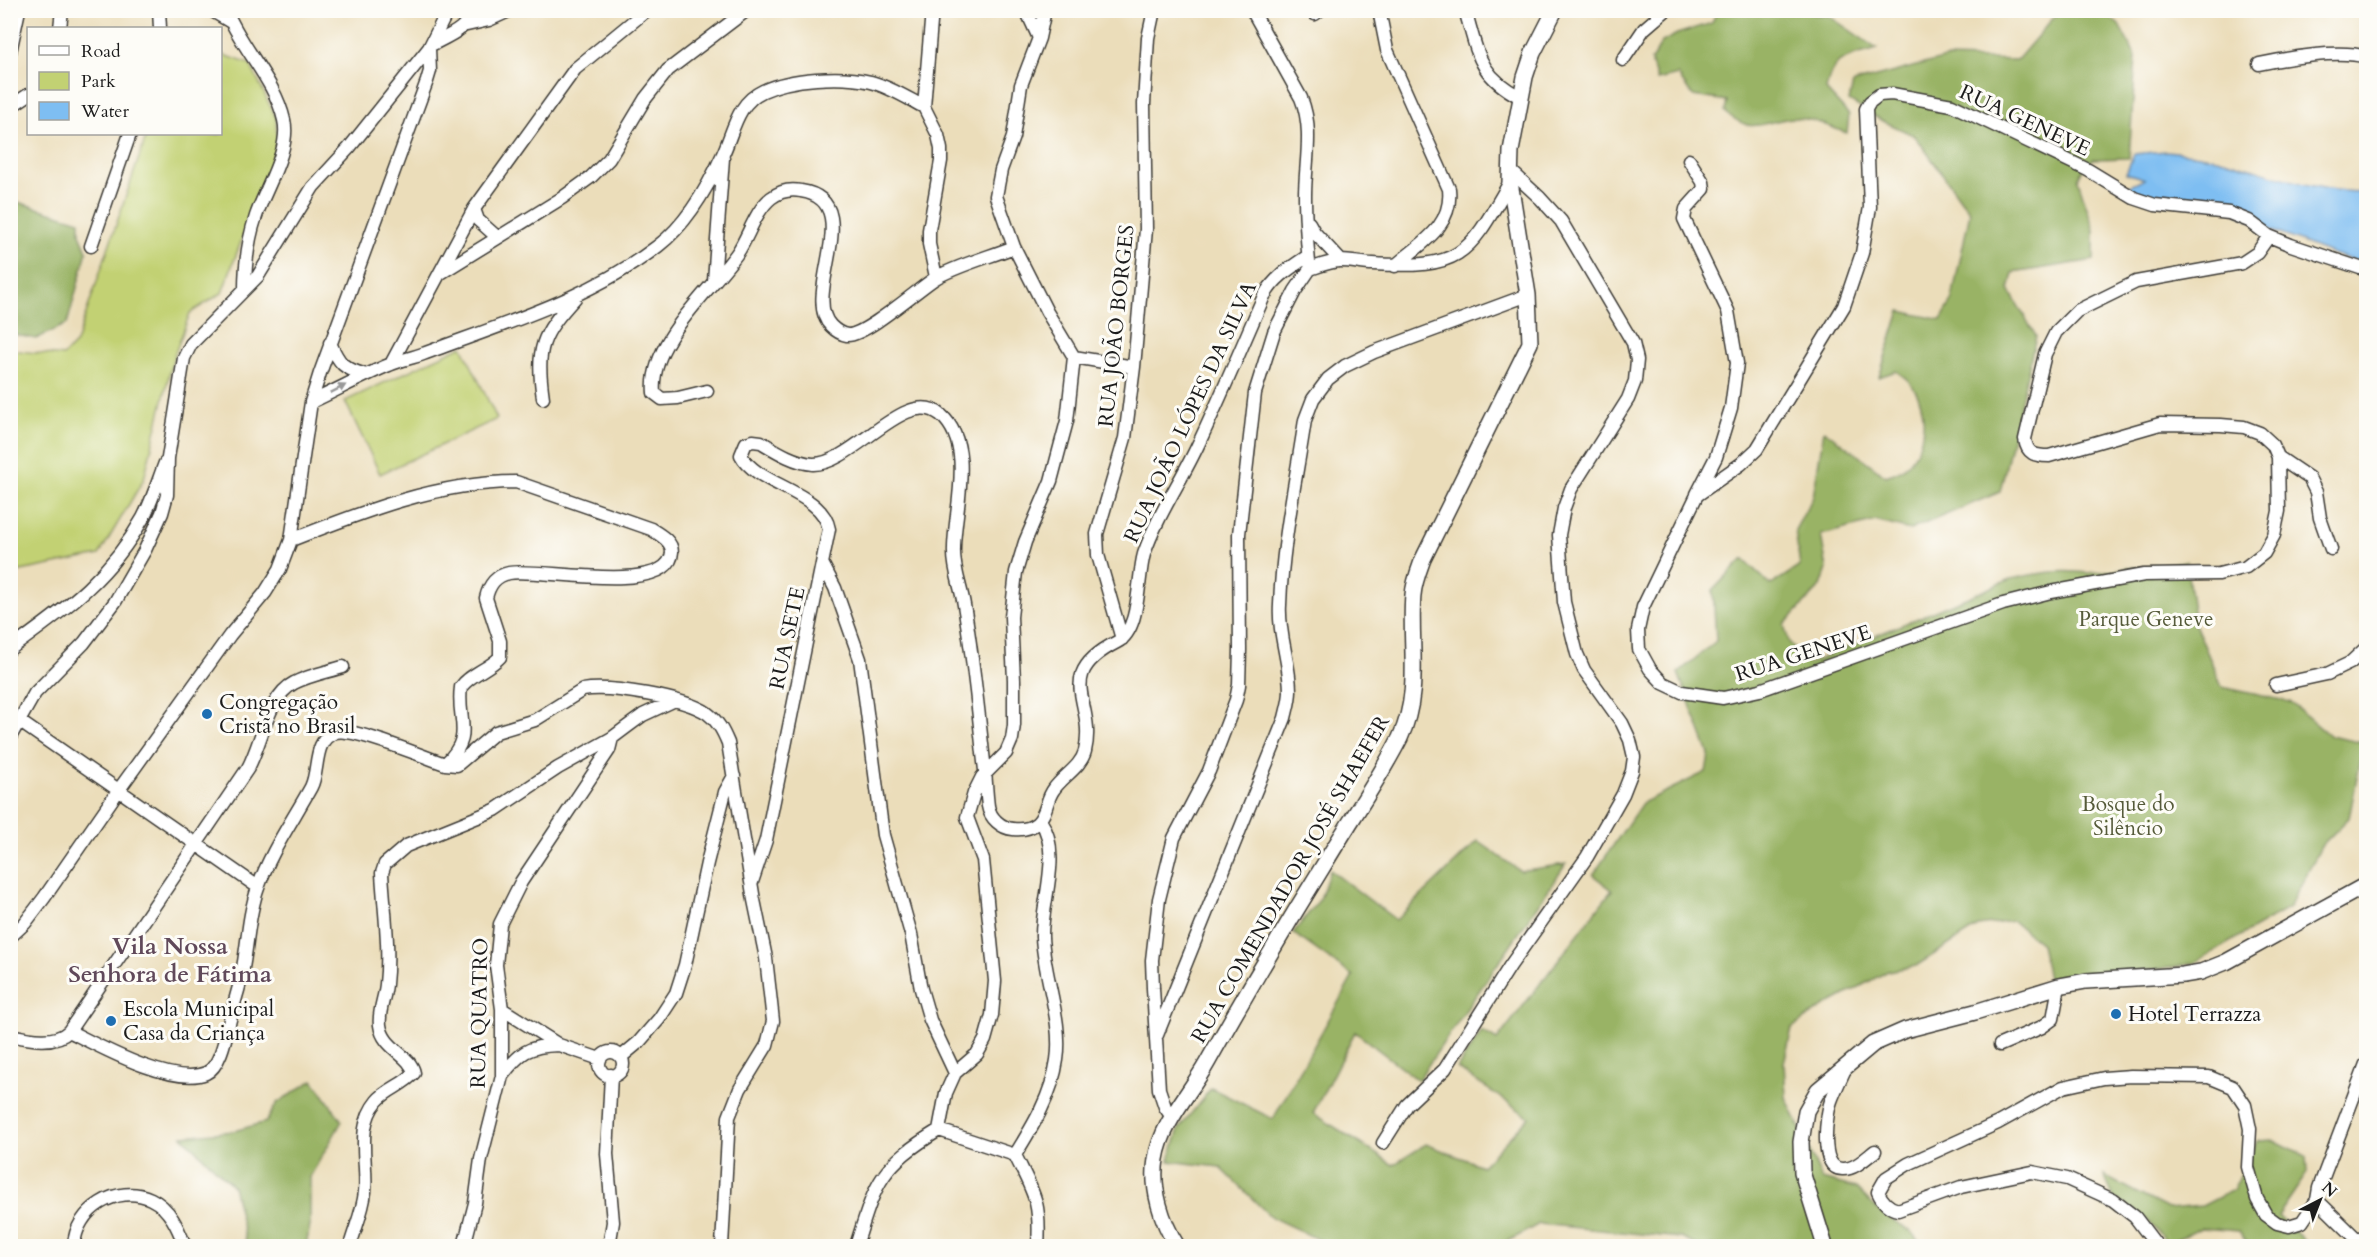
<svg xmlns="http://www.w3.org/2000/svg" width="2377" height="1257" font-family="Cardo,serif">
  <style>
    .green { fill: #c2d173; stroke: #6f7648; stroke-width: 1.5 }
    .forest { fill: #99b365; stroke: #5a6840; stroke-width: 1.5 }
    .water { fill: #7ebef2; stroke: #4d6d87; stroke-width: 1.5 }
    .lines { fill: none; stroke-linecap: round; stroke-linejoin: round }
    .minor-casing { stroke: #3b3934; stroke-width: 15 }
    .tertiary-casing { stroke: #3b3934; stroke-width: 18 }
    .minor { stroke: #fff; stroke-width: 12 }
    .tertiary { stroke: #fff; stroke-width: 15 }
    .oneway { fill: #999 }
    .poi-dot { fill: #1f6fb2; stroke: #fdfcf7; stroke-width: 2 }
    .labels { text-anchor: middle; stroke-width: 6; stroke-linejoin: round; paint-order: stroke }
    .street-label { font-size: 21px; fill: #1c1c1c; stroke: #fdfcf7 }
    .park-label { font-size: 21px; fill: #565b3a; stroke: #fdfcf7 }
    .poi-label { font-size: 21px; fill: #1c1c1c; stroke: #fdfcf7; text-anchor: start }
    .quarter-label { font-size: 24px; font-weight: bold; fill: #60495a; stroke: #fdfcf7 }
  </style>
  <rect width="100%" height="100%" fill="#fdfcf7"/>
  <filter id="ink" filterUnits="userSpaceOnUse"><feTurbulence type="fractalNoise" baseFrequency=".0167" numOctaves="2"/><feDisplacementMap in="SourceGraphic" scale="12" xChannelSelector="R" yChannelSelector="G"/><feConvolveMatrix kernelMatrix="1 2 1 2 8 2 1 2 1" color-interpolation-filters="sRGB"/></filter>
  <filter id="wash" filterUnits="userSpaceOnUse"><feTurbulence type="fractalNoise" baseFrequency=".008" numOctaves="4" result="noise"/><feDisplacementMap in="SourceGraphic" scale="24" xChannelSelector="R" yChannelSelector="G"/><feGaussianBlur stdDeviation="1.35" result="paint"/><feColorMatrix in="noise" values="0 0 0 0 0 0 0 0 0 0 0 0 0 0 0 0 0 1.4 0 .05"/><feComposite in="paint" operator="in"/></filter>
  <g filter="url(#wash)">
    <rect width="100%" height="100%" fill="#ebddba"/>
    <!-- green -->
    <path class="green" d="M221,54l29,10 26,54 1,27 -55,148 -32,20 -17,46 -29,120 -45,76 -88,18v-223l52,6 13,-13 71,-209h73z
      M462,346l35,73 -117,55 -35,-73z"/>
    <!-- forest -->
    <path class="forest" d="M2060,10h41l18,15 17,32 -7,101 -36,1 -12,13 -3,8 16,50v30l-81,13 -4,17 27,46 -36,156 -90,38 -34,-9 -55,14 6,34 -6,17 -37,39 5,17 19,22 203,-85c26,-6 50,-10 77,-6l98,-12 9,63 27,63 68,15 40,34 34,7 -15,75 -27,27 -33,63 -95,55 -31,6 -82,6 -33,4 -7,-35 -28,-23 -35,5 -62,40 -28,5 -65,36 -31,21 -8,35 2,34 36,82 34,9 25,25 30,18 11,15h-224l-17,-8 -142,-14 -34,19v3h-173l-61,-29 -51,-50 -51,-6 10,-32 32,-41 62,31 80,-143 -60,-43 27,-34 10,-29 66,50 82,-79 42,30 46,-7 -148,216 -63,-48 -42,81 80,52 33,-21 56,22 47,-49 -72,-49 25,-37 15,9 115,-150 -19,-15 49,-72 64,-31 3,-18 -31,-81 38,-32 -3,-51 30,-31 28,26 29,-19 -5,-36 18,-33 11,-67 62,46c5,-2 13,-4 17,-8 24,-19 27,-62 7,-85 -3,-5 -9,-8 -14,-12l-17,6 21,-66 41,9 10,-17 19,-91 -55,-76 -36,-17 -30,-18 4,-18 93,-25 71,2z
      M1717,11h92l3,3 17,2 48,33c-29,9 -45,7 -51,41l23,25 -2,18c-18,-6 -36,-16 -55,-15 -32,4 -38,18 -67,-6l2,-11 -34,-5 -15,-21 -21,5 -6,-19 11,-19 15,-8 35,-11z
      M11,200l69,21v13l7,17 -20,73 -31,15 -25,-5z
      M313,1080l29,41 -32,56v49l-4,20h-59l-14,-60 -51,-50 52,-5 32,-9 11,-19z
      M2274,1140l32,16 1,17 -29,43 32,30h-61l-10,-15 -38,-3 -33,15 -24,-26 -30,-19 -10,-22 64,33 34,-3 31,-16 24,-49z"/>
    <!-- water -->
    <path class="water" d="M2166,151c17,2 35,3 51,7 49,13 98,35 149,34v72l-30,-9 -63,-24 -50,-25 -62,-7 -35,-11 19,-9 -19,-6 8,-19z"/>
  </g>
  <g filter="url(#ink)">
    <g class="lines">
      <!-- minor casing -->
      <g class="minor-casing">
        <path id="minor" d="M159,10l1,18
          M211,10l20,12
          M226,10c15,38 49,70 58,110 7,29 -19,69 -28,96 -8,24 -11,48 -11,73
          M932,10l-8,97 14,28 3,14v12l-12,69v14l7,33
          M1026,10l13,28
          M1045,10l-6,28 -18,47 -8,52 -12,33 -5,26 18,51 33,65 27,45
          M1252,10l49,88c13,32 4,64 4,98 0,22 2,45 4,66
          M1308,10l7,4 5,-4
          M1379,10l8,40 62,139c4,38 -28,54 -54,77
          M1465,10c13,43 13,65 55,87
          M467,25l22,-5 22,-10
          M60,28l2,-18
          M433,44c13,-7 40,-17 36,-34
          M10,52l9,-42
          M1623,60l21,-31 22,-19
          M2259,64c28,-6 81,-15 107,-7
          M10,107l18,-12
          M1689,160l14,22 1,7 -18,20 -2,10 44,92 9,52 -6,45 -15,49 -19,37
          M474,209l4,11 19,17
          M1309,223l5,9 27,29
          M2269,236l-12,17 -15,10 -106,19 -59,29 -21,21 -11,22 -20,85c2,15 10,17 24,17l111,-32 61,1 23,2 16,6 13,12 5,12 1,54 -5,24 -10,18 -18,14 -27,7 -75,1 -93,17 -48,12 -243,86 -37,8 -41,-6 -19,-9 -13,-14 -11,-20 -1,-19 5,-23 54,-112 44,-31 16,-15 87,-143 18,-53 8,-46 -4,-98 4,-7 9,-7 13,-1 60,11 136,65 46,28 21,7 74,8 20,8 20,15 22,9 75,25
          M91,246l39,-112
          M1310,269c9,-3 21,-8 31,-8 11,0 22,3 32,3 90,5 95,-9 137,-82
          M441,273l121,-75 29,-21 18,-18 36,-60 23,-29 79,-60
          M714,281l9,-123
          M330,343c10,22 13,25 36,32
          M1074,357l60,10
          M391,364l83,-155 101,-140 72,-59
          M707,391l-29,7 -16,1 -8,-6c-5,-52 57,-102 84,-141 11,-17 18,-42 33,-54 9,-7 20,-9 30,-7 67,10 -1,105 30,135 5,5 10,8 16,9 18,1 69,-44 87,-56 18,-12 58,-23 80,-32
          M543,398c-7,-50 -2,-63 32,-100
          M311,402c26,-12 51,-26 78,-37 11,-5 23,-7 34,-11 80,-30 166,-55 235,-108 29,-22 50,-59 65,-92 11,-24 14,-51 40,-63 28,-13 78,-16 108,-9 19,5 36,16 53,25
          M2278,457l31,21 7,14 4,26 11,31
          M291,540c71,-28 147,-58 225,-58l135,47c8,5 21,12 21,23 -2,45 -134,15 -163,21 -14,3 -20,12 -23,25l14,43v16c-11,12 -30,17 -39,30 -5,34 15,48 -16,77
          M823,565l12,23 25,71 23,176 28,99 10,55 9,31 25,53
          M1122,639l-24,-84 -1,-21 28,-96 9,-71 12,-138 -2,-125 4,-66 6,-28
          M10,649c55,-40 99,-70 133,-131 9,-17 15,-37 22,-55
          M2276,685l51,-11 23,-11 16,-15
          M19,721l239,166
          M10,737l25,-44 49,-50 31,-41 30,-52 17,-37 5,-18 1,-37 16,-100 7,-14 67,-68 55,-89 36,-39 80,-100
          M752,882l14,-42 63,-311c-7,-38 -72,-43 -88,-74l5,-12 7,-2 8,1c15,9 34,21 52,22 40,1 93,-79 128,-49 35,31 13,95 13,134 -1,20 7,37 10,56 9,51 14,104 20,157 2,14 2,29 4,44 2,12 13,22 25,23 9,1 18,-1 24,-6 10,-9 9,-24 17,-34 9,-13 27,-22 31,-38 12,-49 -34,-75 32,-109 24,-12 20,-64 27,-88 13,-38 36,-71 53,-107 24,-50 45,-101 67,-151 11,-19 26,-28 44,-40
          M10,937l15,-14 19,-25 74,-107 112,-156 35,-42 15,-24 11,-29 20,-138 9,-29 107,-292 3,-10 -1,-23 15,-30
          M502,1009l57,36 41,14
          M69,1031c30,15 104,56 137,42 16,-7 21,-44 26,-61 3,-13 8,-26 10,-39 6,-29 6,-58 16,-85 12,-36 35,-68 53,-101 9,-17 1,-47 25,-55 18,-5 88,25 109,32l12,1 39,-33 39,-12 48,-30c26,-5 102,8 124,23 11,8 16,18 21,30l26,157 12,58 7,63 -6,24 -27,44 -11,28 -7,129
          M10,1035c19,4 45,10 59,-4l179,-263c14,-26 20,-72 46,-85 15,-8 33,-11 49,-16
          M1157,1035l128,-317c2,-9 5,-18 5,-27 0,-29 -12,-57 -10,-86 2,-62 16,-124 25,-185l8,-21 15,-20 17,-13 29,-14 154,-57
          M2000,1045l42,-18 11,-8 6,-33
          M599 1064a12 12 0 1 1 24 0a12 12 0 1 1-24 0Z
          M621,1057l18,-15 20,-23 17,-26 9,-28 22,-102 18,-71 9,-16
          M1846,1067c-5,11 -11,23 -15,34 -5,14 -12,68 11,68 12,1 24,-11 33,-18
          M502,1076c18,-24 26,-30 56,-31
          M1172,1117l-7,-10 -6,-18 -6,-101 -1,-28 7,-61 15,-61 35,-67 27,-71 3,-15 1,-35 -1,-116 16,-141 19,-61 21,-41 15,-22
          M939,1130l7,-37 9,-20 22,-19 8,-14 7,-25 3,-34 -12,-121 -16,-43 7,-24 8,-16 24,-24 6,-14 2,-14v-45l-3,-63 5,-45 9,-30 26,-61 9,-34 7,-26 7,-64
          M1383,1143l24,-38 38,-36 65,-103 77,-109 36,-63 9,-23 2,-14 -4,-17 -8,-17 -38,-53 -7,-16 -13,-52 -5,-67 5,-27 7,-19 57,-90 7,-18 2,-21 -4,-17 -72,-122 -21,-23 -29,-27
          M1015,1155c18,-29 37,-60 42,-95 6,-39 -13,-83 -15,-123 -1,-35 21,-84 -2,-117
          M1015,1155c19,39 26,46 23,91
          M2317,1200l47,46
          M74,1246c1,-36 43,-63 77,-47 19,9 27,29 34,47
          M350,1246c5,-18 13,-35 15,-54 3,-30 -10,-65 12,-91 10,-12 27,-16 37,-28 -4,-19 -31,-24 -34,-48 -2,-14 5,-27 6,-41 4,-36 -2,-75 -4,-111l3,-9 21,-18 89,-36 63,-42 54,-30
          M464,1246l11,-43 6,-44 21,-83v-67l-6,-44 4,-41 21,-42 88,-132 3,-12 16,-12 15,-11 32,-15
          M609,1246l4,-24 -6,-68 4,-79
          M856,1246c20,-64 23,-79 83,-116l76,25
          M2157,1246l-22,-29 -22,-17 -46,-21 -35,-7 -71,15 -63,23c-10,-2 -16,-9 -20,-18l8,-14 22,-14 90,-41 65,-36 41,-9 27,-2 78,1 24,10 12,18 5,24 -2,38 9,32 9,16 11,8 12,3 13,-4 15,-22 2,-12 47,-124"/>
      </g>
      <!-- tertiary casing -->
      <g class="tertiary-casing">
        <path id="tertiary" d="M1177,1246c-15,-24 -26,-57 -21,-87 6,-37 33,-64 51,-96 38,-68 77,-134 118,-200 25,-42 53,-82 75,-125 22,-47 9,-95 13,-143 1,-13 6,-25 10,-36l107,-216 -2,-48 -18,-113 1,-31 14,-74 8,-24 22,-43
          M1825,1246l-23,-74 -1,-30 5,-31 12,-21 55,-46 32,-14 70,-18 84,-26 27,-5 97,-6 18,-3 25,-10 140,-77"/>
      </g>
      <!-- minor -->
      <use href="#minor" class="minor"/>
      <!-- tertiary -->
      <use href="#tertiary" class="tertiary"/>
    </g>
    <!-- one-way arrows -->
    <defs><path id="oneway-solid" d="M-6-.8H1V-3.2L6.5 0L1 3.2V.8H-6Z" transform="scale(1.5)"/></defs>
    <use class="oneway" href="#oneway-solid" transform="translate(338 389) rotate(-27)"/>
  </g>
  <!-- markers -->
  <g class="poi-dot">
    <circle cx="207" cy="714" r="6"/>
    <circle cx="2116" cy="1014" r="6"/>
    <circle cx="111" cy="1021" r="6"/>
  </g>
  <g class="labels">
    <!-- street labels -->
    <g class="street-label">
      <text transform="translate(2025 120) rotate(25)" y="7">RUA GENEVE</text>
      <text transform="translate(1116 326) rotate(-84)" y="7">RUA JOÃO BORGES</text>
      <text transform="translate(1190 412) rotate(-65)" y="7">RUA JOÃO LÓPES DA SILVA</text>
      <text transform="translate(787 638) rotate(-78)" y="7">RUA SETE</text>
      <text transform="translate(1803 653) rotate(-18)" y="7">RUA GENEVE</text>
      <text transform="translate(1290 879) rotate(-60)" y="7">RUA COMENDADOR JOSÉ SHAEFER</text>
      <text transform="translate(479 1013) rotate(-89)" y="7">RUA QUATRO</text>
    </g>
    <!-- park labels -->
    <g class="park-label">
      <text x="2146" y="626">Parque Geneve</text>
      <text x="2128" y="811">Bosque do<tspan x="2128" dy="24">Silêncio</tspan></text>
    </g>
    <!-- poi labels -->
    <g class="poi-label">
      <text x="219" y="709">Congregação<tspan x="219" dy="24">Cristã no Brasil</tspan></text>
      <text x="123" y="1016">Escola Municipal<tspan x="123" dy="24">Casa da Criança</tspan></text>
      <text x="2128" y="1021">Hotel Terrazza</text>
    </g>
    <!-- quarter labels -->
    <g class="quarter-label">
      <text x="170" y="954">Vila Nossa<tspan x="170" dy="28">Senhora de Fátima</tspan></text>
    </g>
  </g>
  <!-- margin -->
  <rect width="2377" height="1257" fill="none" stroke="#fdfcf7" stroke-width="36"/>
  <!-- legend -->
  <rect x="27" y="27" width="195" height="108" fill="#fdfcf7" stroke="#a3a29f" stroke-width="1.5"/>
  <rect x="39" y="46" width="30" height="9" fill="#ffffff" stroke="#a3a29f" stroke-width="1.5"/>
  <text x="81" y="57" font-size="18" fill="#1c1c1c">Road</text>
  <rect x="39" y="72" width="30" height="18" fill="#c2d173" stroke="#a3a29f" stroke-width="1.5"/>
  <text x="81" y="87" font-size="18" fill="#1c1c1c">Park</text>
  <rect x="39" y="102" width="30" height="18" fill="#7ebef2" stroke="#a3a29f" stroke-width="1.5"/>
  <text x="81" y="117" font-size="18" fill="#1c1c1c">Water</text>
  <!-- north arrow -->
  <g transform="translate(2320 1200) rotate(42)" stroke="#fdfcf7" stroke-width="4.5" paint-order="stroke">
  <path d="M0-4.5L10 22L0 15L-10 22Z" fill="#1c1c1c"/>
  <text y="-9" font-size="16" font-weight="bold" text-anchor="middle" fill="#1c1c1c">N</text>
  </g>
</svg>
